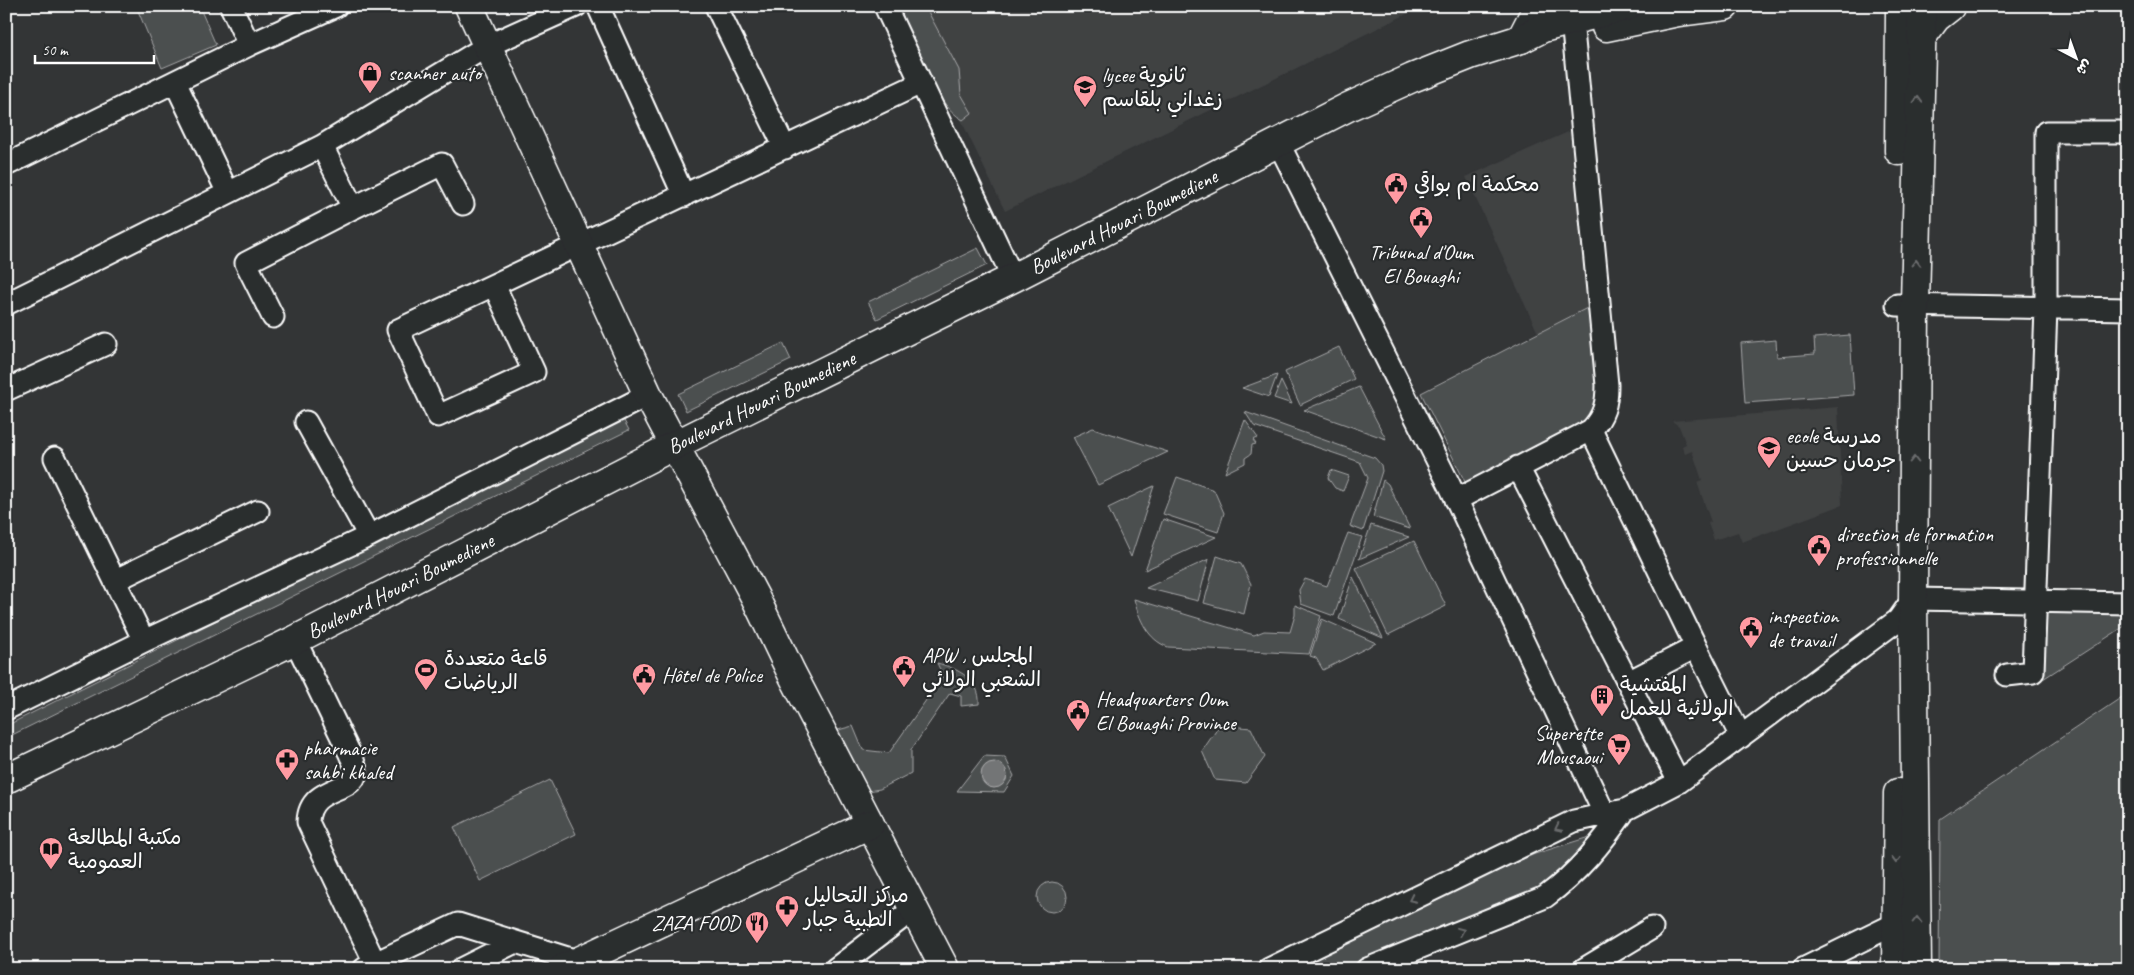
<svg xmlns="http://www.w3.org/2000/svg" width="2134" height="975" font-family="Caveat,'Playpen Sans Arabic',sans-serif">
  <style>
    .built { fill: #404243 }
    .green { fill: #4c4f50; stroke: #a6a7a8 }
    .water { fill: #737576; stroke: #abacad }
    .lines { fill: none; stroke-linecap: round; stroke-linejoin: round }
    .minor-casing { stroke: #fff; stroke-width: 25 }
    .major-casing { stroke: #fff; stroke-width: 31 }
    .minor { stroke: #2a2d2e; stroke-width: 21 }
    .major { stroke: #2a2d2e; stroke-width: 28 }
    .oneway { stroke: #6a6c6d }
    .labels { text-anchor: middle; stroke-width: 4.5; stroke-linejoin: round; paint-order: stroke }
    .poi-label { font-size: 21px; fill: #fff; stroke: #2a2d2e; text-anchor: start }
    .street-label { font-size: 21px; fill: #fff; stroke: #2a2d2e }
  </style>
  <rect width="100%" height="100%" fill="#333536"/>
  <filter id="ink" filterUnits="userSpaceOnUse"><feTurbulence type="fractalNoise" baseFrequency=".02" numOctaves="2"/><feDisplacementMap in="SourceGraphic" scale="10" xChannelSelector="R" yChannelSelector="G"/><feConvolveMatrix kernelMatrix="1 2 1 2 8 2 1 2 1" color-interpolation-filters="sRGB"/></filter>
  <g filter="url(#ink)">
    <!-- built -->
    <path class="built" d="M906,6h517l-418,205z
      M1575,129l18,176 -55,28 -72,-156z
      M1838,407l4,98 -100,37 -4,-10 -24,8 -6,-17 3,-1 -14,-40 5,-2 -7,-21 -3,-8 -7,3 -3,-8 4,-2 -7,-18 -7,-5z"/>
    <!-- green -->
    <path class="green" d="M136,6h63l17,39 -54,23z
      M899,6h26l34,64 2,24 11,19 -9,7c-31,-17 -51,-82 -64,-114z
      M978,248l9,17 -110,54 -9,-17z
      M1593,305l8,86 -10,39 -121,62 -49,-99z
      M1850,335l4,60 -109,8 -4,-60 35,-3 1,17 38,-3 -1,-16z
      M783,343l8,17 -105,51 -8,-17z
      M1339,347l15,32 -54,26 -15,-33z
      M1277,375l-8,22 -27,-9z
      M1281,381l11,23 -18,-6z
      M1359,387l27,52 -82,-29z
      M1245,412l130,46 6,7 1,6 -19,60 -13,-5 18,-48 -8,-16 -106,-36z
      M622,417l7,13 -621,307 -2,-11z
      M1245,420l13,18 -5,2 3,4 -4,1 -1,9 -6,4v5l-20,10z
      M1093,428l75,24 -70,33 -25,-48z
      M1331,470l18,6 -6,15 -8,-3 -7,-10z
      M1177,477l37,13 10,23 -6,19 -55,-18z
      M1383,480l5,4 22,45 -37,-12z
      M1154,486l-23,71 -23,-49z
      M1163,519l53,18 -71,33z
      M1371,525l38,12 -50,22z
      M1348,533l14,4 -28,79 -33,-12 -2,-14 6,-11 22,7z
      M1414,541l32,65 -58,29 -32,-67z
      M1217,556l24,8 10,20 -7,30 -40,-11z
      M1209,559l-11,42 -52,-13z
      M1353,577l30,61 -44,-19z
      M1134,599l120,36 10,-4 26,1 5,-17v-10l26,11 -12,38 -141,-7c-20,-7 -29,-28 -34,-48z
      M2042,608l86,3v13l-85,55z
      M1322,619l54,24 -53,27 -7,-12 -6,-2z
      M937,663c20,5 44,17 42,41l-18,2v-10l-11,-3 -39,57v23l-31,16 -12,2 -30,-61 15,-4 10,24 26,3 54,-77z
      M2128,693v276h-189l1,-150z
      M1220,725l31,3 14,29 -19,26 -31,-3 -13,-29z
      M984,756l21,1 9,19 -10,16 -47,-1z
      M550,780l26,54 -96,47 -26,-54z
      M1586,838l4,2 -36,42 -151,64 -54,23h-65l160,-78 91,-37z
      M1037 897a15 15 0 1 1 30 0a15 15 0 1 1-30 0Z"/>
    <!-- water -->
    <path class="water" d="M981 775a13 13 0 1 1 26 0a13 13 0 1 1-26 0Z"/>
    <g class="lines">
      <!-- minor casing -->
      <g class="minor-casing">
        <path id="minor" d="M231,6l18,39
          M598,6l86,190
          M716,6l69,142
          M885,6l128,272
          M175,82l52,109
          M1278,142l171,342 155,329
          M322,146l31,62 89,-44 21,40
          M6,165l243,-120 87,-39
          M494,285l40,87 -96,44 -40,-86 523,-247
          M6,304l316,-158 165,-100 89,-40
          M1897,305l231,4
          M273,317l-27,-54 107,-55
          M6,390l100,-46
          M306,422l63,114
          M1591,430l105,217 -68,35
          M55,458l89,183
          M1518,467l161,315
          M1456,500l135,-70c13,-14 16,-26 16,-45l-35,-365
          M116,580l142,-69
          M295,640l55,114c2,5 7,13 6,19 -3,20 -47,12 -48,49l67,141 -11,6
          M1696,647l45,90
          M2007,675l26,-3 13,-364v-176h82
          M6,709l138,-68 225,-105 279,-141
          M375,963l83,-39 119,37
          M461,969l54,-27
          M835,969l80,-61
          M1269,969l305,-148 51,-11 54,-28 219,-162 15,-21 215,4
          M1367,969l178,-72c33,-24 57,-54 80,-87
          M1584,969l68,-41
          M1803,969l92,-45"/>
      </g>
      <!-- major casing -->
      <g class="major-casing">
        <g id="major">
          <path d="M469,6l179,389 107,202 36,75 154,297"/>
          <path d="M1606,27l72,-15 47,-6"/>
          <path d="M1521,39l17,-33"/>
          <path d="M1919,41l17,-23 14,-11"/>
          <path d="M1899,151l1,-139"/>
          <path id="s1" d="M6,779l289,-139 380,-195 338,-167 335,-171 64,-29 58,-23 51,-16 22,-11 85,-22"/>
          <path d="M562,969l308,-145"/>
          <path d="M1896,969l2,-176"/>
          <path d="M1917,969l-4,-370 2,-295 7,-296"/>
        </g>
      </g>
      <!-- minor -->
      <use href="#minor" class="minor"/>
      <!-- major -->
      <use href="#major" class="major"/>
    </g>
    <!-- one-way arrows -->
    <defs><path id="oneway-chevron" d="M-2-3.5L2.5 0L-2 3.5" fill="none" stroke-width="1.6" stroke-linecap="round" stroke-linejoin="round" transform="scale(1.25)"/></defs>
    <g class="oneway">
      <use href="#oneway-chevron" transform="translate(1918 100) rotate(-89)"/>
      <use href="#oneway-chevron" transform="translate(1916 263) rotate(-89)"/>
      <use href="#oneway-chevron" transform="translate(1914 460) rotate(-90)"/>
      <use href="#oneway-chevron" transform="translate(1558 828) rotate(154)"/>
      <use href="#oneway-chevron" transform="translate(1896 860) rotate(91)"/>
      <use href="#oneway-chevron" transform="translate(1412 899) rotate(154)"/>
      <use href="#oneway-chevron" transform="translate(1917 920) rotate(-90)"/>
      <use href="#oneway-chevron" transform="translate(1461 931) rotate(-22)"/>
    </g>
  </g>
  <!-- icons -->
  <defs>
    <g id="shop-pin" transform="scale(1.25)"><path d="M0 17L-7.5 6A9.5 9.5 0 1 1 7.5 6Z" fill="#ff9aa2" stroke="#2a2d2e"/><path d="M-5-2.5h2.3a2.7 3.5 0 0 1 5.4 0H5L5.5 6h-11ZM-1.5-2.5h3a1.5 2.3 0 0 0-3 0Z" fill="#111"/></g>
    <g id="school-pin" transform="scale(1.25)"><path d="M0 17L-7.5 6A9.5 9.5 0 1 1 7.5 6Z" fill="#ff9aa2" stroke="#2a2d2e"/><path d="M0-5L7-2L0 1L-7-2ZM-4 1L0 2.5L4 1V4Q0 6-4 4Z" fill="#111"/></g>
    <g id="civic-pin" transform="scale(1.25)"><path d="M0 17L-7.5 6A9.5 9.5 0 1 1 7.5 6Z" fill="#ff9aa2" stroke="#2a2d2e"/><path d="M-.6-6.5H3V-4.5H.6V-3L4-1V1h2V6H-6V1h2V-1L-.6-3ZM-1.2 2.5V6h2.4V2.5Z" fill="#111"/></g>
    <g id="stadium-pin" transform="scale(1.25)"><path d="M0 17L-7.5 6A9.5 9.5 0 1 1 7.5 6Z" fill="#ff9aa2" stroke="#2a2d2e"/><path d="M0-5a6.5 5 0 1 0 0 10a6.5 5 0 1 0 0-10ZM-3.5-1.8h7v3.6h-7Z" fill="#111"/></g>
    <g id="building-pin" transform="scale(1.25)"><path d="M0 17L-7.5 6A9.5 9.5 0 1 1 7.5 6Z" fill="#ff9aa2" stroke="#2a2d2e"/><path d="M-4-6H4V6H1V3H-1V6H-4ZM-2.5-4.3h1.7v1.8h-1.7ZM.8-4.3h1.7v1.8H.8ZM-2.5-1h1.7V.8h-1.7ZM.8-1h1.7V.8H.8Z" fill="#111"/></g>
    <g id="supermarket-pin" transform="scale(1.25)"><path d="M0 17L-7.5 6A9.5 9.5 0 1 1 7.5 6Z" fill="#ff9aa2" stroke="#2a2d2e"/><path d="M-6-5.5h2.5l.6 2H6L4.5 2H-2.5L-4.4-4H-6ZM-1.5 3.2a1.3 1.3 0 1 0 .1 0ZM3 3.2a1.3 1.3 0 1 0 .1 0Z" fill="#111"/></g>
    <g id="pharmacy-pin" transform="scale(1.25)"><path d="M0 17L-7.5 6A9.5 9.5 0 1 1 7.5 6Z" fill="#ff9aa2" stroke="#2a2d2e"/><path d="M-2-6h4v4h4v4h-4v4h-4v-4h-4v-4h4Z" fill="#111"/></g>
    <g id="library-pin" transform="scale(1.25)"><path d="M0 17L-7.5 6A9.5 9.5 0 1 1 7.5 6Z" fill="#ff9aa2" stroke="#2a2d2e"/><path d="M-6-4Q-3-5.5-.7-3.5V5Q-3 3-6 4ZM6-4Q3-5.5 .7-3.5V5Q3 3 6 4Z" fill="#111"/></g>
    <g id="restaurant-pin" transform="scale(1.25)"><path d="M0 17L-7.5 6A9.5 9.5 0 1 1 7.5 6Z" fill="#ff9aa2" stroke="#2a2d2e"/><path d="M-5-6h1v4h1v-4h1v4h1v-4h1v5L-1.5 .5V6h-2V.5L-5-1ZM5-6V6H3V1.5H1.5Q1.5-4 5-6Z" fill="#111"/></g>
  </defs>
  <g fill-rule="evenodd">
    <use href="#shop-pin" x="370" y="73"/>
    <use href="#school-pin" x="1085" y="87"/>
    <use href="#civic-pin" x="1396" y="184"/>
    <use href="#civic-pin" x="1421" y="218"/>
    <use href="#school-pin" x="1769" y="448"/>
    <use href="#civic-pin" x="1819" y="546"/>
    <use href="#civic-pin" x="1751" y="628"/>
    <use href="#civic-pin" x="904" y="667"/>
    <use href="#stadium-pin" x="426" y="670"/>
    <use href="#civic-pin" x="644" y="675"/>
    <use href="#building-pin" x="1602" y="696"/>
    <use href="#civic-pin" x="1078" y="711"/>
    <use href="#supermarket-pin" x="1619" y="745"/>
    <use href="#pharmacy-pin" x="287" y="760"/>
    <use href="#library-pin" x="51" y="849"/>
    <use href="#pharmacy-pin" x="787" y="907"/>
    <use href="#restaurant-pin" x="757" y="923"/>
  </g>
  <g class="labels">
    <!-- poi labels -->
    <g class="poi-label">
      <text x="388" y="80">scanner auto</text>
      <text x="1102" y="82">lycee ثانوية<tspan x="1102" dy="24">زغداني بلقاسم</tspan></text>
      <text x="1414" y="191">محكمة ام بواقي</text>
      <text x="1421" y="259" text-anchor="middle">Tribunal d'Oum<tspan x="1421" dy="24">El Bouaghi</tspan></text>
      <text x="1786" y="443">ecole مدرسة<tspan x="1786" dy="24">جرمان حسين</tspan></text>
      <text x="1836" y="541">direction de formation<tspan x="1836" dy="24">professionnelle</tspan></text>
      <text x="1768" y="623">inspection<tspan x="1768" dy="24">de travail</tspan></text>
      <text x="922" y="662">APW , المجلس<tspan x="922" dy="24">الشعبي الولائي</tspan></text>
      <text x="444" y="665">قاعة متعددة<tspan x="444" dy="24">الرياضات</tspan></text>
      <text x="662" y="682">Hôtel de Police</text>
      <text x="1620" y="691">المفتشية<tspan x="1620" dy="24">الولائية للعمل</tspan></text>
      <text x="1096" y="706">Headquarters Oum<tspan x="1096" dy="24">El Bouaghi Province</tspan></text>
      <text x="1602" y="740" text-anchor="end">Superette<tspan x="1602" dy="24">Mousaoui</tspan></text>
      <text x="304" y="755">pharmacie<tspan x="304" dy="24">sahbi khaled</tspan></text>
      <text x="68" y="844">مكتبة المطالعة<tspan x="68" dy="24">العمومية</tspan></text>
      <text x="804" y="902">مركز التحاليل<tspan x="804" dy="24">الطبية جبار</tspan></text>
      <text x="740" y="930" text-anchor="end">ZAZA FOOD</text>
    </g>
    <!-- street labels -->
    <g class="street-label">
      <text dy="7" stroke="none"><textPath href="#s1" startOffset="1249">Boulevard Houari Boumediene</textPath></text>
      <text dy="7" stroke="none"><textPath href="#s1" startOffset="844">Boulevard Houari Boumediene</textPath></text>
      <text dy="7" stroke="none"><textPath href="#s1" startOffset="439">Boulevard Houari Boumediene</textPath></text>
    </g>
  </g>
  <!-- margin -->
  <rect width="2134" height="975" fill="none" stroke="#2a2d2e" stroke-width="25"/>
  <rect x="12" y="12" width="2109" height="950" fill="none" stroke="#fff" stroke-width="2" filter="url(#ink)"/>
  <!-- north arrow -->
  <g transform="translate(2076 58) rotate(139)" stroke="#2a2d2e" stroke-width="4" paint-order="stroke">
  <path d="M0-4L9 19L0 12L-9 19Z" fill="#ffffff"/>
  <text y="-8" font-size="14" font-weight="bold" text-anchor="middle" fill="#ffffff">ش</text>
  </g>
  <!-- scale -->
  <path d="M35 55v8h119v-8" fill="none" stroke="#ffffff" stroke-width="2.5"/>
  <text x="42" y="55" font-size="15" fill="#ffffff" stroke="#2a2d2e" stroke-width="4" paint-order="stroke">50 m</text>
</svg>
